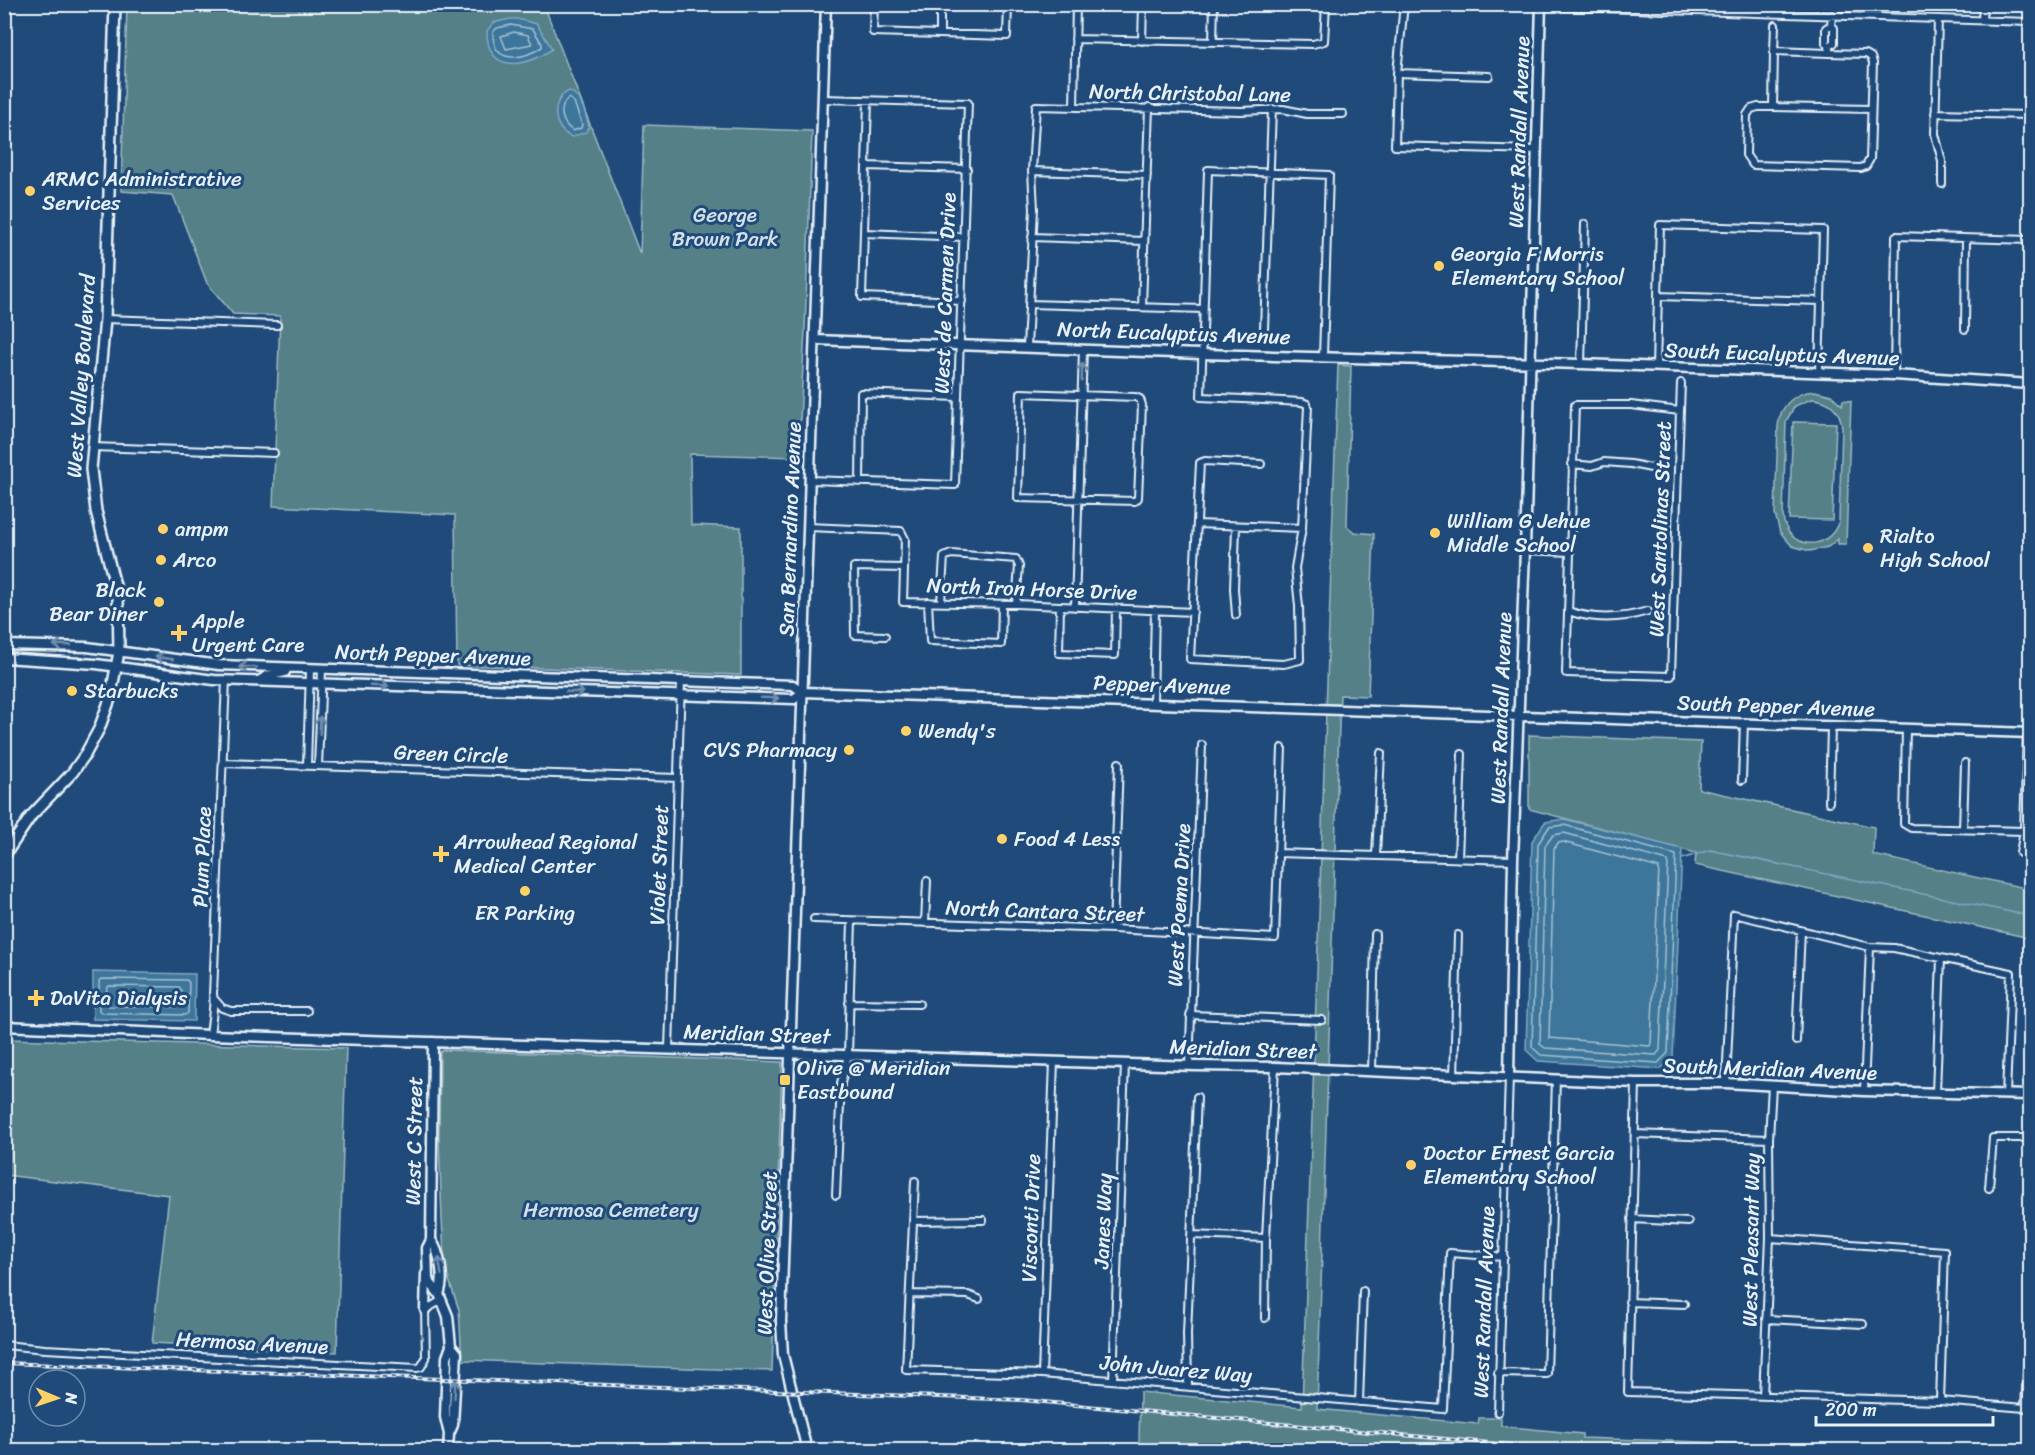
<svg xmlns="http://www.w3.org/2000/svg" width="2035" height="1455" font-family="Sriracha,sans-serif">
  <style>
    .green { fill: #558088; stroke: #9eb8c0; stroke-width: 1.5; fill-rule: evenodd }
    .water { fill: #3e769a; stroke: #82a7c0; stroke-width: 1.5 }
    .lines { fill: none; stroke-linecap: round; stroke-linejoin: round }
    .shore { stroke: #a4c0d2; stroke-width: 1.5 }
    .stream { stroke: #82a7c0; stroke-width: 1.5 }
    .street-casing { stroke: #e8f1f8; stroke-width: 10 }
    .secondary-casing { stroke: #e8f1f8; stroke-width: 13 }
    .primary-casing { stroke: #e8f1f8; stroke-width: 14 }
    .street { stroke: #1f4a7a; stroke-width: 6 }
    .secondary { stroke: #1f4a7a; stroke-width: 8 }
    .primary { stroke: #1f4a7a; stroke-width: 9 }
    .rail-casing { stroke: #e8f1f8; stroke-width: 4 }
    .rail { stroke: #1f4a7a; stroke-width: 1.5; stroke-dasharray: 4.5; stroke-linecap: butt }
    .oneway { stroke: #6f8dac }
    .poi-dot { fill: #ffd166; stroke: #1f4a7a; stroke-width: 2 }
    .labels { text-anchor: middle; stroke-width: 6; stroke-linejoin: round; paint-order: stroke }
    .street-label { font-size: 21px; fill: #e8f1f8; stroke: #1f4a7a }
    .poi-label { font-size: 21px; fill: #e8f1f8; stroke: #1f4a7a; text-anchor: start }
    .park-label { font-size: 21px; fill: #d2e0e7; stroke: #1f4a7a }
  </style>
  <rect width="100%" height="100%" fill="#1f4a7a"/>
  <filter id="ink" filterUnits="userSpaceOnUse"><feTurbulence type="fractalNoise" baseFrequency=".0167" numOctaves="2"/><feDisplacementMap in="SourceGraphic" scale="12" xChannelSelector="R" yChannelSelector="G"/><feConvolveMatrix kernelMatrix="1 2 1 2 8 2 1 2 1" color-interpolation-filters="sRGB"/></filter>
  <g filter="url(#ink)">
    <!-- green -->
    <path class="green" d="M127,5h417l96,249 4,-129 168,6 -7,199 -7,127 -108,-3 1,71 50,2v148l-284,-10 -2,-150 -182,-9 7,-190 -47,-2 -26,-31 -34,-88 -52,-4z
      M1338,365l13,1 -4,160 7,6 20,2 -6,162 -28,-1 -23,714 161,15 1,-6h22v8l81,8v4l367,12h-729l-81,-7 1,-51 162,15z
      M1815,391l16,4 11,10 1,-5 8,1 -5,143h-8v-5l-10,8 -18,4 -18,-5 -12,-14 -5,-18 3,-88c2,-21 17,-34 37,-35zM1811,399c18,0 30,11 31,29l-3,93c-11,33 -54,28 -56,-6l3,-94 9,-15z
      M1793,422l43,1 -4,97 -43,-1z
      M1529,735l172,7 -2,47 175,38 -1,28 157,34v49l-335,-73 1,-12 -167,-44z
      M5,1039l341,9 -9,304 -185,-9 17,-148 -164,-20z
      M444,1050l338,12 -10,309 -310,-11 -3,-50 -14,-42 -3,-48 -3,-82 1,-86z"/>
    <!-- water -->
    <path class="water" d="M510,19h7l20,5 15,25c-25,18 -65,26 -65,-18l6,-8z
      M569,91c12,4 17,24 20,36l-3,5 -14,5c-19,-6 -23,-37 -3,-46z
      M1564,819l118,30 -9,208 -12,12 -123,-8 -12,-11 6,-209 13,-19z
      M93,972l102,2 -1,47 -101,-2z"/>
    <g class="lines">
      <!-- shore -->
      <path class="shore" d="M511,25l22,4 9,15v3c-20,13 -50,18 -49,-15l4,-4z
        M514,32l14,3 4,9 -26,5 -5,-13z
        M568,98l6,4 8,23 -1,3 -8,3c-12,-8 -15,-22 -5,-33z
        M1564,825l112,30 -8,198 -10,10 -117,-8 -9,-8 6,-203 11,-17z
        M1564,833l104,28 -8,189 -4,5 -111,-7 -5,-4 5,-198 8,-11z
        M1563,842l96,26 -8,175 -1,3 -101,-8 5,-189 4,-6z
        M101,979l86,1 2,3 -1,30 -3,2 -84,-2 -2,-3v-29z
        M109,986l70,1 2,3 -1,15 -3,2 -68,-1c-4,-4 -4,-16 0,-20z"/>
      <!-- stream -->
      <path class="stream" d="M1682,859l28,-9 320,66"/>
      <!-- street casing -->
      <g class="street-casing">
        <path id="street" d="M874,4l-1,28 134,4 1,-32
          M1404,4l-7,69 -2,73 142,4
          M1479,4l551,18
          M1938,19l-3,115 7,27v23
          M1982,20l1,-16
          M940,34v-30
          M1075,39l238,5 11,-3 2,-37
          M1142,41l1,-37
          M1213,42l1,-38
          M1829,46l-3,-3v-15l5,-3
          M1774,51l1,-26
          M1829,53l37,1 5,3 2,6 -3,96 -4,7 -5,2 -108,-3 -7,-10 1,-40 4,-6 7,-2h15l1,-56 55,2v-7l5,-3v-15l-3,-3 1,-10
          M1397,73l92,3
          M868,101l-6,196 100,4
          M1074,107l2,-103
          M1773,107l98,2
          M1935,113l95,2
          M866,166l101,3
          M1032,171l115,4
          M864,233l100,4
          M1032,237l112,4
          M1658,296l163,5
          M1029,304l174,5
          M1142,307l7,-200
          M105,319l172,6
          M1264,329l8,-220
          M1965,329l1,-90
          M1027,347l7,-138 -2,-38 4,-65 205,5 42,-2 24,5h36
          M1581,364l4,-140
          M1656,367l4,-142 163,5 -4,143
          M1894,375l2,-139 134,4
          M1021,393l114,4 5,2 2,6 -4,93 -3,3 -117,-3z
          M1680,411l-49,-6h-56l-9,268 105,3 9,-265 1,-28
          M92,447l182,6
          M1261,464l-56,-3 -5,2 -10,196 94,5 16,-4 -1,-54 -4,-38 7,-40 6,-121 -1,-3 -5,-2 -101,-5 7,-227 121,5 -6,181
          M1572,464l20,2 12,-4 27,2 20,4
          M810,480l145,5 13,-382 -145,-4
          M860,482l1,-89 96,4
          M1197,524l105,4
          M1236,526l-2,63 2,26
          M808,527l93,4 4,8 -2,63 113,2 177,8
          M1525,550l44,2
          M928,602l2,39 71,3 1,-40
          M941,602l3,-45 7,-3 65,5 3,7 -3,38
          M1060,607l-1,46 56,2 1,-46
          M1075,607l8,-258
          M1568,611c26,9 53,8 80,0
          M885,636l-30,-1 -1,-68 49,1
          M1153,703l2,-93
          M1906,729l-2,95 7,4 113,3
          M223,763l455,15
          M307,765l3,-95
          M318,766l4,-96
          M1742,780l2,-58
          M1829,802l2,-75
          M1963,829l2,-66
          M1277,853l236,7
          M2020,853l4,-22 3,-98
          M1376,856l5,-103
          M1458,859l4,-105
          M814,919l299,10 162,9 7,-190
          M925,923l2,-42
          M1113,929l6,-166
          M215,1000l7,8 9,3h76
          M849,1003l70,1
          M1190,1015l132,5
          M210,1035c1,-10 5,-33 3,-41l13,-314
          M1796,1041l5,-111
          M669,1049l12,-367
          M1189,1066l13,-321
          M1372,1072l3,-138
          M1454,1076l4,-141
          M1636,1083l-8,309 312,9 85,7 5,-99
          M1726,1083l8,-169 136,33 24,1 117,25 -5,122
          M1864,1091l6,-144
          M1936,1093l5,-135
          M1635,1134l134,5
          M915,1181l-9,189 136,4 401,35 7,-156 54,4
          M1989,1188l4,-50h37
          M836,1195l5,-112 7,-28 4,-134
          M1632,1219l56,3
          M913,1221l70,-1
          M1191,1235l75,3
          M1770,1238l175,13 -5,150
          M910,1294l58,1 11,4
          M1629,1302l55,2
          M1265,1318l1,-80 9,-171
          M1766,1319l97,5
          M4,1345l41,4 372,19 4,-1 5,-9 -1,-48 17,-10
          M1498,1373l49,1 9,-295
          M1042,1374l12,-312
          M1113,1380l12,-316
          M1188,1386l-1,-52 10,-237
          M1763,1396l7,-158 -1,-99 3,-54
          M1359,1402l4,-111
          M1498,1412l11,-335"/>
      </g>
      <!-- secondary casing -->
      <g class="secondary-casing">
        <path id="secondary" d="M815,340l386,14 380,10 313,11 136,9
          M4,645l83,2 132,18 574,20 10,7 1227,41
          M4,658l92,6 118,16 580,19 9,-7
          M259,681l8,-5 18,-4 2,-4
          M4,1026l206,9 985,31 80,1 361,16h90l138,8 166,4
          M433,1042l-2,198 -4,8 1,32 11,14 9,22 3,30 -4,11 -2,60 4,17 -1,16
          M1509,1077l4,-217 12,-310 16,-546
          M431,1240c9,12 14,39 8,54
          M425,1310l1,-36
          M449,1434l4,-9 4,-72 -6,-7
          M807,1450l-24,-95 -2,-34 45,-1317"/>
      </g>
      <!-- primary casing -->
      <g class="primary-casing">
        <path id="primary" d="M4,856l27,-40 41,-43 13,-18 14,-26 11,-30 9,-47 -1,-55 -22,-86 -5,-42 14,-150 10,-315"/>
      </g>
      <!-- street -->
      <use href="#street" class="street"/>
      <!-- secondary -->
      <use href="#secondary" class="secondary"/>
      <!-- primary -->
      <use href="#primary" class="primary"/>
      <!-- rail casing -->
      <g class="rail-casing">
        <path id="rail" d="M4,1363l1018,37 543,50"/>
      </g>
      <!-- rail -->
      <use href="#rail" class="rail"/>
    </g>
    <!-- one-way arrows -->
    <defs><path id="oneway-shaft" d="M-6 0H5M1.5-3L5.5 0L1.5 3" fill="none" stroke-width="1.6" stroke-linecap="round" stroke-linejoin="round" transform="scale(1.5)"/></defs>
    <g class="oneway">
      <use href="#oneway-shaft" transform="translate(1082 372) rotate(-88)"/>
      <use href="#oneway-shaft" transform="translate(62 645) rotate(-178)"/>
      <use href="#oneway-shaft" transform="translate(164 658) rotate(-172)"/>
      <use href="#oneway-shaft" transform="translate(248 667) rotate(-177)"/>
      <use href="#oneway-shaft" transform="translate(380 686) rotate(2)"/>
      <use href="#oneway-shaft" transform="translate(575 692) rotate(2)"/>
      <use href="#oneway-shaft" transform="translate(770 698) rotate(2)"/>
      <use href="#oneway-shaft" transform="translate(320 725) rotate(-88)"/>
      <use href="#oneway-shaft" transform="translate(440 1266) rotate(-99)"/>
      <use href="#oneway-shaft" transform="translate(455 1389) rotate(-87)"/>
    </g>
  </g>
  <!-- markers -->
  <g class="poi-dot">
    <circle cx="30" cy="191" r="6"/>
    <circle cx="1439" cy="266" r="6"/>
    <circle cx="163" cy="529" r="6"/>
    <circle cx="1435" cy="533" r="6"/>
    <circle cx="1868" cy="548" r="6"/>
    <circle cx="161" cy="560" r="6"/>
    <circle cx="159" cy="602" r="6"/>
    <path d="M176 624h6v6h6v6h-6v6h-6v-6h-6v-6h6z"/>
    <circle cx="72" cy="691" r="6"/>
    <circle cx="906" cy="731" r="6"/>
    <circle cx="849" cy="750" r="6"/>
    <circle cx="1002" cy="839" r="6"/>
    <path d="M438 845h6v6h6v6h-6v6h-6v-6h-6v-6h6z"/>
    <circle cx="525" cy="891" r="6"/>
    <path d="M33 989h6v6h6v6h-6v6h-6v-6h-6v-6h6z"/>
    <rect x="779" y="1074" width="12" height="12" rx="3"/>
    <circle cx="1411" cy="1165" r="6"/>
  </g>
  <g class="labels">
    <!-- street labels -->
    <g class="street-label">
      <text transform="translate(1190 93) rotate(1)" y="7">North Christobal Lane</text>
      <text transform="translate(1519 132) rotate(-88)" y="7">West Randall Avenue</text>
      <text transform="translate(945 293) rotate(-88)" y="7">West de Carmen Drive</text>
      <text transform="translate(1174 333) rotate(2)" y="7">North Eucalyptus Avenue</text>
      <text transform="translate(1782 354) rotate(2)" y="7">South Eucalyptus Avenue</text>
      <text transform="translate(81 376) rotate(-86)" y="7">West Valley Boulevard</text>
      <text transform="translate(790 529) rotate(-88)" y="7">San Bernardino Avenue</text>
      <text transform="translate(1660 529) rotate(-88)" y="7">West Santolinas Street</text>
      <text transform="translate(1032 589) rotate(2)" y="7">North Iron Horse Drive</text>
      <text transform="translate(433 655) rotate(2)" y="7">North Pepper Avenue</text>
      <text transform="translate(1162 685) rotate(2)" y="7">Pepper Avenue</text>
      <text transform="translate(1776 706) rotate(2)" y="7">South Pepper Avenue</text>
      <text transform="translate(1501 708) rotate(-88)" y="7">West Randall Avenue</text>
      <text transform="translate(451 754) rotate(2)" y="7">Green Circle</text>
      <text transform="translate(202 857) rotate(-88)" y="7">Plum Place</text>
      <text transform="translate(659 865) rotate(-88)" y="7">Violet Street</text>
      <text transform="translate(1179 905) rotate(-87)" y="7">West Poema Drive</text>
      <text transform="translate(1045 911) rotate(2)" y="7">North Cantara Street</text>
      <text transform="translate(757 1034) rotate(2)" y="7">Meridian Street</text>
      <text transform="translate(1243 1049) rotate(2)" y="7">Meridian Street</text>
      <text transform="translate(1770 1069) rotate(2)" y="7">South Meridian Avenue</text>
      <text transform="translate(414 1141) rotate(-89)" y="7">West C Street</text>
      <text transform="translate(1031 1218) rotate(-88)" y="7">Visconti Drive</text>
      <text transform="translate(1103 1221) rotate(-88)" y="7">Janes Way</text>
      <text transform="translate(1751 1240) rotate(-89)" y="7">West Pleasant Way</text>
      <text transform="translate(767 1253) rotate(-88)" y="7">West Olive Street</text>
      <text transform="translate(1484 1302) rotate(-88)" y="7">West Randall Avenue</text>
      <text transform="translate(252 1343) rotate(3)" y="7">Hermosa Avenue</text>
      <text transform="translate(1176 1369) rotate(5)" y="7">John Juarez Way</text>
    </g>
    <!-- poi labels -->
    <g class="poi-label">
      <text x="42" y="186">ARMC Administrative<tspan x="42" dy="24">Services</tspan></text>
      <text x="1451" y="261">Georgia F Morris<tspan x="1451" dy="24">Elementary School</tspan></text>
      <text x="1447" y="528">William G Jehue<tspan x="1447" dy="24">Middle School</tspan></text>
      <text x="175" y="536">ampm</text>
      <text x="1880" y="543">Rialto<tspan x="1880" dy="24">High School</tspan></text>
      <text x="173" y="567">Arco</text>
      <text x="147" y="597" text-anchor="end">Black<tspan x="147" dy="24">Bear Diner</tspan></text>
      <text x="192" y="628">Apple<tspan x="192" dy="24">Urgent Care</tspan></text>
      <text x="84" y="698">Starbucks</text>
      <text x="918" y="738">Wendy's</text>
      <text x="837" y="757" text-anchor="end">CVS Pharmacy</text>
      <text x="1014" y="846">Food 4 Less</text>
      <text x="454" y="849">Arrowhead Regional<tspan x="454" dy="24">Medical Center</tspan></text>
      <text x="525" y="920" text-anchor="middle">ER Parking</text>
      <text x="50" y="1005">DaVita Dialysis</text>
      <text x="797" y="1075">Olive @ Meridian<tspan x="797" dy="24">Eastbound</tspan></text>
      <text x="1423" y="1160">Doctor Ernest Garcia<tspan x="1423" dy="24">Elementary School</tspan></text>
    </g>
    <!-- park labels -->
    <g class="park-label">
      <text x="725" y="222">George<tspan x="725" dy="24">Brown Park</tspan></text>
      <text x="611" y="1217">Hermosa Cemetery</text>
    </g>
  </g>
  <!-- margin -->
  <rect width="2035" height="1455" fill="none" stroke="#1f4a7a" stroke-width="24"/>
  <rect x="12" y="12" width="2011" height="1431" fill="none" stroke="#e8f1f8" stroke-width="2" filter="url(#ink)"/>
  <!-- north arrow -->
  <g transform="translate(57 1398) rotate(92)"><circle r="28" fill="#1f4a7a" stroke="#6f8dac" stroke-width="1.5"/>
  <path d="M0-4.5L10 22L0 15L-10 22Z" fill="#ffd166"/>
  <text y="-9" font-size="16" font-weight="bold" text-anchor="middle" fill="#e8f1f8">N</text>
  </g>
  <!-- scale -->
  <path d="M1816 1416v9h177v-9" fill="none" stroke="#e8f1f8" stroke-width="3"/>
  <text x="1825" y="1416" font-size="18" fill="#e8f1f8" stroke="#1f4a7a" stroke-width="4.5" paint-order="stroke">200 m</text>
</svg>
